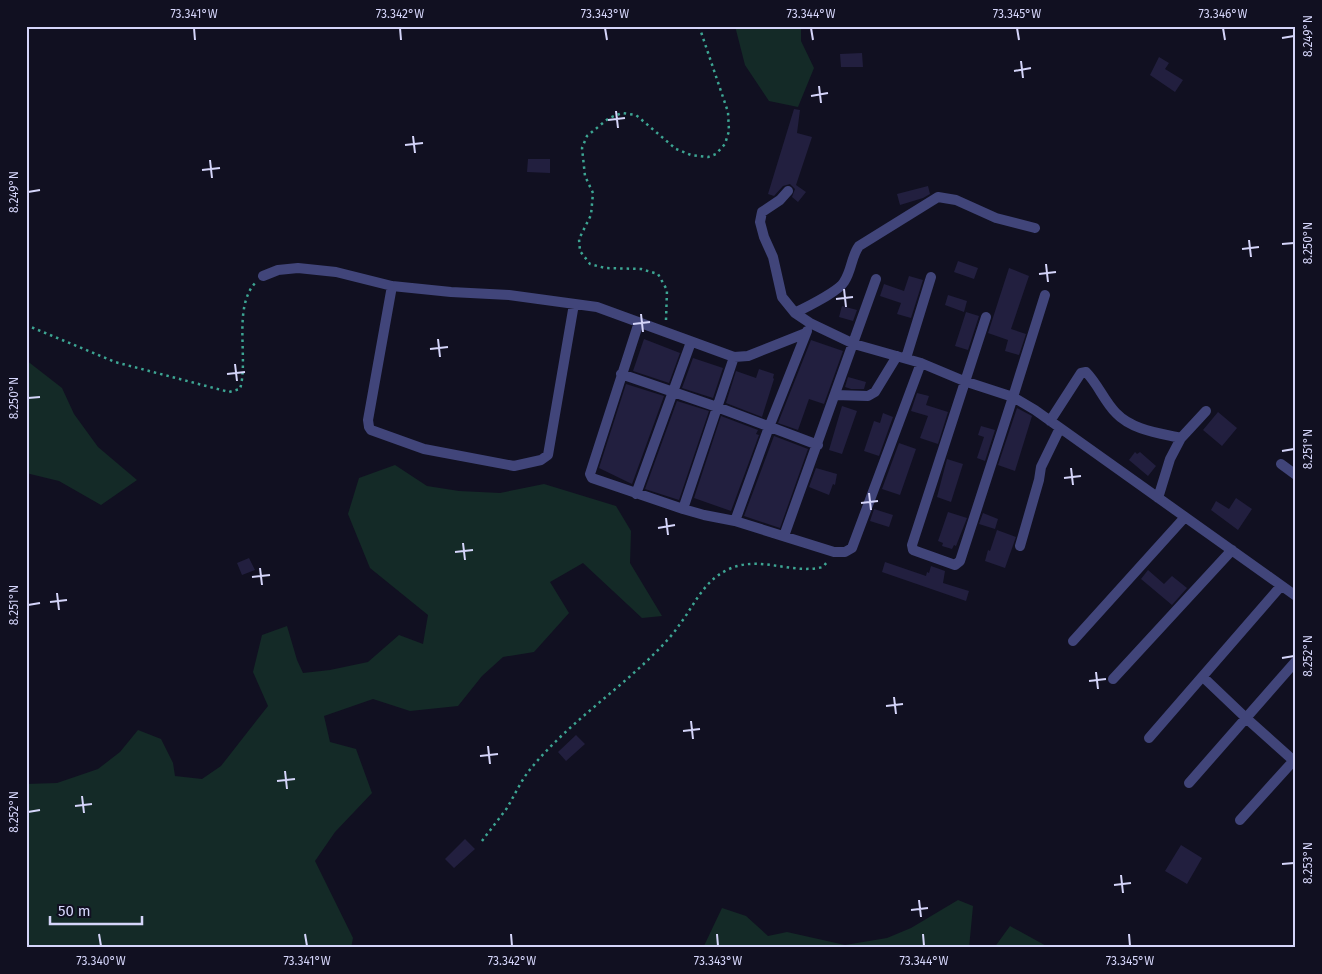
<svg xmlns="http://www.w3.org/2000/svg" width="1322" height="974" font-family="'Fira Sans',sans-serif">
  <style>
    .green { fill: #142a27 }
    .building { fill: #221f3f }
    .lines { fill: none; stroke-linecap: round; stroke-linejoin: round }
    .path { stroke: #3da593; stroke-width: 2.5; stroke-dasharray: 2.5 4; stroke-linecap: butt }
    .street { stroke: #41457a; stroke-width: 10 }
    .ticks { fill: none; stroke: #d5d5fa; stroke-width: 2 }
    .neatline { fill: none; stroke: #d5d5fa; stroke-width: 2 }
    .ticks-label { font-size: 12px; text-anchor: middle; fill: #d5d5fa }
  </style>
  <rect width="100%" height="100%" fill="#111021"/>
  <!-- green -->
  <path class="green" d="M735,26h66v15l13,27 -16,39 -29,-6 -24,-36z
    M26,360l36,28 12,26 24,33 39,33 -36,25 -42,-24 -33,-8z
    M395,465l32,21 32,5 41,2 44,-9 72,22 15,25 -1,32 32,53 -20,2 -59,-55 -33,19 19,31 -35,39 -31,5 -21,19 -24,30 -48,5 -37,-12 -49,17 6,26 26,7 16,44 -37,39 -20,29 38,77 -2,10h-325v-164l31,-1 41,-14 22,-17 18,-22 23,9 12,24 2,13 27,3 19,-13 47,-60 -15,-34 9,-37 25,-9 10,34 6,13 27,-3 38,-8 31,-27 24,9 5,-29 -58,-47 -22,-54 11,-36z
    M958,900l15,6 -4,42h-266l19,-40 24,8 22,20 19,-4 58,13 42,-7 24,-10z
    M1010,926l40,22h-56z"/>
  <!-- building -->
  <path class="building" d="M862,53l1,14h-22l-1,-13z
    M1159,57l10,6 -4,6 18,11 -8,12 -25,-17z
    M794,109l6,1 -3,23 15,4 -16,48 10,7 -8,10 -6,-5 3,-8 -5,-5 -7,2 -9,10 -6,-2z
    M528,159h22v14l-23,-1z
    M928,186l2,8 -7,4 -23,7 -3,-11z
    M958,261l20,7 -4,11 -20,-7z
    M1009,268l20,8 -18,53 15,5 -7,21 -14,-4 3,-11 -20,-7z
    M909,276l14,4 -12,38 -14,-4 4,-11 -21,-7 4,-12 20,7z
    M948,295l19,6 -3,11 -19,-7z
    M842,306l15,4 -4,11 -14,-4z
    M966,312l13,4 -11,34 -13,-4z
    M644,339l36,14 -11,30 -36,-12z
    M811,340l32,11 -19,53 -15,-5 -11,31 -20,-7z
    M693,358l30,10 -10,30 -31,-10z
    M759,369l15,5 -1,4 1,1 -12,38 -36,-14 10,-32 20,7z
    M848,377l18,5 -2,7h-13l-6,-2z
    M626,384l38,12 -32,88 -33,-16z
    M917,393l12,3 -3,9 22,7 -10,32 -18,-6 8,-22 -17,-5z
    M677,401l32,10 -30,89 -34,-11z
    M842,406l15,5 -15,43 -13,-4z
    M1017,408l15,8 -17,55 -17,-6z
    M1218,412l19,16 -15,18 -19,-16z
    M883,413l10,4 -14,39 -15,-5 10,-30 6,2z
    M721,416l37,14 -2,4 3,1 -28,76 -37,-13z
    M981,426l14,4 -10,31 -8,-3 7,-21 -6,-2z
    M774,436l34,13 -28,79 -36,-12z
    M899,443l17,6 -16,46 -18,-6z
    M1135,452l2,2 3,-2 16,14 -8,10 -19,-16z
    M947,459l16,5 -12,38 -14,-5z
    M816,468l21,6 -2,11 -2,-1 -4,11 -20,-8z
    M1236,498l16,11 -14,21 -27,-20 5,-9 13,8z
    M874,509l19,6 -4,12 -19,-6z
    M948,512l19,6 -11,28 -2,-1 -2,4 -10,-3 1,-3 -5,-2z
    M983,513l15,6 -3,10 -16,-5z
    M997,530l19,7 -11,31 -20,-7 3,-11 2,1z
    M249,558l6,12 -13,5 -5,-12z
    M885,562l41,14 1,-4 2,1 2,-7 14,5 -2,12 26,8 -3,10 -84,-29z
    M1148,570l16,14 8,-8 15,12 -15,17 -31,-26z
    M576,735l9,9 -19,17 -8,-9z
    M465,839l10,10 -21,19 -9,-9z
    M1181,845l21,13 -15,26 -22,-13z"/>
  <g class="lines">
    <!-- path -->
    <path class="path" d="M666,320l1,-30 -9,-16 -17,-5 -36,-1 -15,-4 -10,-13 -1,-12 12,-24 2,-22 -8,-17 -3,-28 5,-12 22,-18 13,-5 14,2 40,34 15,6 17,2 8,-3 9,-10 4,-13 -1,-19 -29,-86
      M26,325l89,37 114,30 11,-3c9,-30 -8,-82 16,-107
      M482,841c8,-11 17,-22 25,-33 7,-12 13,-25 21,-36 37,-47 89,-80 130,-122 8,-8 16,-17 22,-26 15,-20 23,-42 47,-54 32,-16 63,5 96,-3l4,-5"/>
    <!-- street -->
    <path class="street" d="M788,191l-8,9 -18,12 -2,10 4,15 9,20 9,40 13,16 15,10 44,21 67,19 43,18 49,16 22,13 261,186
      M263,276l15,-6 20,-2 38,4 56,14 59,6 58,3 88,12 137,50 14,-1 58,-23
      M392,286l-24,134 1,7 2,3 53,19 90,17 27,-6 7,-5 26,-151
      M795,313c11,-6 43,-21 49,-31 8,-12 7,-25 15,-36l79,-49 18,3 40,18 39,10
      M986,317l-74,228 1,5 42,15 5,-4 53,-164 32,-102
      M639,322l-49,152 2,4 91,31 21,6 31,6 99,31h11l7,-4 69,-185
      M906,358l25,-81
      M621,374l96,33 101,38
      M835,395l33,1 7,-4 22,-36
      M1050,421l31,-48 5,-1c12,12 18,29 30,41 16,17 43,20 65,25
      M1281,464l15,11
      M636,494l55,-152
      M1158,498l12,-39 11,-21 25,-27
      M683,509l51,-152
      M735,521l34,-94 38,-96
      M784,536l92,-257
      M1020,546l19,-66 2,-13 19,-39
      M1073,641l112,-124
      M1203,677l43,41 48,43
      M1113,679l119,-129
      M1149,738l132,-152
      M1189,783l107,-122
      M1240,820l56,-62"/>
  </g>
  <!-- ticks -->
  <path class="ticks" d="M194,28l1,12M400,28l1,12M605,28l2,12M811,28l2,12M1017,28l2,12M1223,28l2,12M1282,38l12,-2M1021,61l2,17M1014,71l17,-3M819,86l2,17M811,96l17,-3M616,111l2,17M608,120l17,-2M413,136l2,17M405,145l18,-2M210,160l2,18M202,170l18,-2M28,192l12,-2M1249,240l2,17M1282,244l12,-1M1242,249l17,-2M1046,264l2,18M1039,274l17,-2M844,289l2,18M836,299l17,-2M641,314l2,18M633,324l17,-2M438,339l2,18M430,349l18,-2M235,364l2,17M227,374l18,-2M28,398l12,-1M1282,451l12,-2M1071,468l2,17M1064,478l17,-2M869,493l2,17M861,503l17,-2M666,518l2,17M658,528l17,-3M463,543l2,17M455,552l18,-2M260,568l2,17M252,577l18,-2M57,593l2,17M50,602l17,-2M28,605l12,-2M1282,658l12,-2M1096,672l2,17M1089,681l17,-2M894,697l2,17M886,706l17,-2M691,721l2,18M683,731l17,-2M488,746l2,18M480,756l18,-2M285,771l2,18M277,781l18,-2M82,796l2,17M75,806l17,-2M28,812l12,-2M1282,864l12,-1M1121,875l2,18M1114,885l17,-2M919,900l2,17M911,910l17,-2M99,934l2,12M305,934l2,12M511,934l1,12M717,934l1,12M923,934l1,12M1129,934l1,12"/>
  <!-- border -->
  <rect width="1322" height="974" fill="none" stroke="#111021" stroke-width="55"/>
  <!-- scale -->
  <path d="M50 916v8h92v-8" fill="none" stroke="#d5d5fa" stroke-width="2.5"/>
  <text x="58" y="916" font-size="15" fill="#d5d5fa" stroke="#111021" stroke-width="4" paint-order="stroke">50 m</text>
  <rect x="28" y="28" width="1266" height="918" class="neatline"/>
  <g class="ticks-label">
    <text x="194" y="18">73.341°W</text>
    <text x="400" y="18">73.342°W</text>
    <text x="605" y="18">73.343°W</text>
    <text x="811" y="18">73.344°W</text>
    <text x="1017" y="18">73.345°W</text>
    <text x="1223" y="18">73.346°W</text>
    <text transform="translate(1308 36) rotate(-90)" y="4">8.249°N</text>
    <text transform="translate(14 192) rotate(-90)" y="4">8.249°N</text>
    <text transform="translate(1308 243) rotate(-90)" y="4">8.250°N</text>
    <text transform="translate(14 398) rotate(-90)" y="4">8.250°N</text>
    <text transform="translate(1308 449) rotate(-90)" y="4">8.251°N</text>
    <text transform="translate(14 605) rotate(-90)" y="4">8.251°N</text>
    <text transform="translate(1308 656) rotate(-90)" y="4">8.252°N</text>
    <text transform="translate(14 812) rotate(-90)" y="4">8.252°N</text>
    <text transform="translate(1308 863) rotate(-90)" y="4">8.253°N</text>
    <text x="101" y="965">73.340°W</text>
    <text x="307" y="965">73.341°W</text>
    <text x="512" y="965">73.342°W</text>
    <text x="718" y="965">73.343°W</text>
    <text x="924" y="965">73.344°W</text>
    <text x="1130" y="965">73.345°W</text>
  </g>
</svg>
